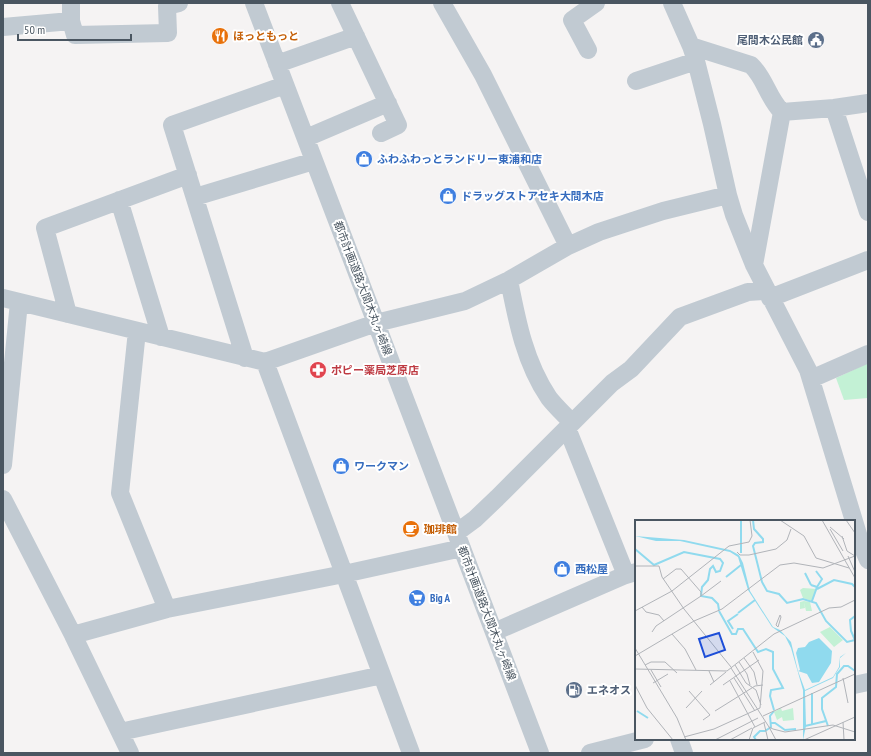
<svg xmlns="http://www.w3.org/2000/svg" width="871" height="756" font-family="'PT Sans Narrow','Noto Sans JP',sans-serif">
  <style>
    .green { fill: #c3f1d5 }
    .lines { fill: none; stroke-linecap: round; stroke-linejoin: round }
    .minor { stroke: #c1cad2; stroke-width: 18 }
    .labels { text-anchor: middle; stroke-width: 4; stroke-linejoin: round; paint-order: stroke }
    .food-label { font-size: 11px; font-weight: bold; fill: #c56008; stroke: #fff; text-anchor: start }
    .service-label { font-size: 11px; font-weight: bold; fill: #4e5e75; stroke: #fff; text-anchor: end }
    .shop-label { font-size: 11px; font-weight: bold; fill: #366cbe; stroke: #fff; text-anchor: start }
    .street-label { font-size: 11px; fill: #4a5661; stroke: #fff }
    .health-label { font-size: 11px; font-weight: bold; fill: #be3a42; stroke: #fff; text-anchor: start }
    .inset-river { fill: none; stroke: #90daee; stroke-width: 2 }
    .inset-road { fill: none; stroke: #b1b4b9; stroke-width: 1 }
    .view { fill: #1d4ed8; fill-opacity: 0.15; stroke: #1d4ed8; stroke-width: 2 }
    .inset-edge { fill: none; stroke: #4a5661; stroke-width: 2 }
  </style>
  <rect width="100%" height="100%" fill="#f5f3f3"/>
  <!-- green -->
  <path class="green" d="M868,363v35l-24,2 -8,-22z"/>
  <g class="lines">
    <!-- minor -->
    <path class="minor" d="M71,3v18l4,14 93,-2 -1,-27 12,-3
      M254,3l286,750
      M340,3l58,122 -17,8
      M442,3l41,72 85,171
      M672,3l19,43 5,15 16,63 16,71 6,20 20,50 54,105 53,174 7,16
      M3,27l68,-6
      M691,46l60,19c14,13 17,33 31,47l-28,153
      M588,50l-16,-30 24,-17
      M277,64l79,-28
      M636,81l60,-20
      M834,108l34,104
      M782,112l52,-4 34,-5
      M306,138l82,-35
      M195,197l119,-36
      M119,200l42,137
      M509,280c8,41 16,83 40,118 7,9 16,17 23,25
      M3,298l262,64 111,-39 89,-22 44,-21 59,-34 31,-14 64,-21 65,-16
      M770,298l98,-38
      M68,314l-23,-86 143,-53
      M137,331l-17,162 47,116
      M245,358l-73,-233 113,-40
      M265,362l146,391
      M811,379l57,-25
      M567,428l59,147
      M3,465l16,-163
      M3,499l70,136 57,118
      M456,533l19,-14 22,-21 115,-115 19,-14 49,-52 68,-25 18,-1
      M494,632l129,-56 13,-4
      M73,635l94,-26 177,-35 118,-26
      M854,685l14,-3
      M120,732l253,-55 9,-1
      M679,739l5,14
      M590,753l55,-14"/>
  </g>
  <!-- icons -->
  <defs>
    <g id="restaurant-disc" transform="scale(0.9)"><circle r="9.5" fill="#e8710a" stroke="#fff"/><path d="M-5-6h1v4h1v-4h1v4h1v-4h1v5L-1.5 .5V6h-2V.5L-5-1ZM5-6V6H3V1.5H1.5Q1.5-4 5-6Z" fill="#fff"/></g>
    <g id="civic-disc" transform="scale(0.9)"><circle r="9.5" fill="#5c6f8a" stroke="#fff"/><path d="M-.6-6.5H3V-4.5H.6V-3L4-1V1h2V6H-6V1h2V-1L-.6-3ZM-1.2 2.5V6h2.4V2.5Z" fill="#fff"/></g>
    <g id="shop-disc" transform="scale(0.9)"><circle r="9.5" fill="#3f7fe0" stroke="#fff"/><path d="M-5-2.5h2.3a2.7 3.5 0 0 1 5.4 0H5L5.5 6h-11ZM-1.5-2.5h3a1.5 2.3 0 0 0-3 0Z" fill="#fff"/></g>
    <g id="pharmacy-disc" transform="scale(0.9)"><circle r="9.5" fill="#e0444e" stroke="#fff"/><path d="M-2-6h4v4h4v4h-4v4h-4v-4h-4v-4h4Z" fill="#fff"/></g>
    <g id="cafe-disc" transform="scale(0.9)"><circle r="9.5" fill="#e8710a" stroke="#fff"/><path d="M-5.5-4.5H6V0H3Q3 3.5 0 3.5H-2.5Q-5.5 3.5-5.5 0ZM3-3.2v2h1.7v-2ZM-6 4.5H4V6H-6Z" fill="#fff"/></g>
    <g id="supermarket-disc" transform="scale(0.9)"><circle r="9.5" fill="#3f7fe0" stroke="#fff"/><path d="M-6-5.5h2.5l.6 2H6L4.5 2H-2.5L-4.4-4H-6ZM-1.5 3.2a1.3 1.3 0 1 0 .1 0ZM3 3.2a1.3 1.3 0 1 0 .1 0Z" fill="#fff"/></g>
    <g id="fuel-disc" transform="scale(0.9)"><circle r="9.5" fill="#5c6f8a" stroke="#fff"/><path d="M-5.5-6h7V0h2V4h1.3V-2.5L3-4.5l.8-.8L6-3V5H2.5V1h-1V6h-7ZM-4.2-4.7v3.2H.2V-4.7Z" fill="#fff"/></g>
  </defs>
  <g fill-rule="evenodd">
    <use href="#restaurant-disc" x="220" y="36"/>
    <use href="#civic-disc" x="816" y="40"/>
    <use href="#shop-disc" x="364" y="159"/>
    <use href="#shop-disc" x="448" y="196"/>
    <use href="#pharmacy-disc" x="318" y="370"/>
    <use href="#shop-disc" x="341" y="466"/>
    <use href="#cafe-disc" x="411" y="529"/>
    <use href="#shop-disc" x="562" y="569"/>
    <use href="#supermarket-disc" x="417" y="598"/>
    <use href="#fuel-disc" x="574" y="690"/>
  </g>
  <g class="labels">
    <!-- food labels -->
    <g class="food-label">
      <text x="233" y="40">ほっともっと</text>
      <text x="424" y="533">珈琲館</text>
    </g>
    <!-- service labels -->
    <g class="service-label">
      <text x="803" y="44">尾間木公民館</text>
      <text x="587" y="694" text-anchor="start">エネオス</text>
    </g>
    <!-- shop labels -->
    <g class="shop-label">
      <text x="377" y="163">ふわふわっとランドリー東浦和店</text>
      <text x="461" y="200">ドラッグストアセキ大間木店</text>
      <text x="354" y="470">ワークマン</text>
      <text x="575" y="573">西松屋</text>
      <text x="430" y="602">Big A</text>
    </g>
    <!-- street labels -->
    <g class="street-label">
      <text transform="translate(363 288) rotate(69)" y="4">都市計画道路大間木丸ヶ崎線</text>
      <text transform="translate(487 613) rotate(69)" y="4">都市計画道路大間木丸ヶ崎線</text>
    </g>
    <!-- health labels -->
    <g class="health-label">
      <text x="331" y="374">ポピー薬局芝原店</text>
    </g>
  </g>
  <!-- overview -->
  <g transform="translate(635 520)">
    <rect width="220" height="220" fill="#f5f3f3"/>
    <path d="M168,68l14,1 -5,12 -9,-3 -3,-8zM169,81l6,1 2,9h-6l-2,-9 1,6 -5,1v-7zM195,107l13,13 -9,7 -14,-15zM146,188l1,3 11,-3 1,12 -11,1 -1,-4 -5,3 -3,-8z" fill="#c3f1d5"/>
    <path d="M0,16l49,4 46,10 9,5 4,8 7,28 23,36 7,3 11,12 7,29 2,-1 -4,-17 2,-5 7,-1 4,-5 10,-4 13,13 -1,12 -12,19 -7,1 -5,-9 -9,-3 7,19 28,-13 6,-10 1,-10 6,-4 -6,5v9l-7,11 -28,13 1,35 -3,14v-50l-12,-42 -6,-12 -13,-9 -24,-37 -10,-33 -8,-5 -50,-11h-24z" fill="#90daee"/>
    <path class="inset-river" d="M118,0l1,9 9,10v3l-8,1 -2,3 9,36 5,9 12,3 8,9 16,-4 13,4 10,18 21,21 8,-2M0,29l19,16 30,-13 36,7 3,4 -3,8 -4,1 -3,-6 -3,3 -2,11 -6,7 -1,9 11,2 6,6 1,6M106,33v-33M181,51l6,8 -5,8M170,53l6,12M91,57l15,-12M176,65l6,2 -5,14M182,69l17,-9 18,4 3,3M84,91l13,23h4l2,-5h5l15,23 8,-3 7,3v17l10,19 -12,2 -1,6 4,14M103,93l17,-13M98,109l-5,-8 10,-7M220,120l-4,-9 -1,-11 5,-4M177,173v31M2,191l11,7M136,203h4l10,7 11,-1M170,206l21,-5M193,206l-6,-17v-11l14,-11 1,-13 7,-8h4l7,5M121,220l-2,-3 6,-6h5l6,-4 -1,-11 4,-5"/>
    <path class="inset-road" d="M145,0l24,16 12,22 33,10M187,0l33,58M211,0l9,13M195,7l14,12M195,9l13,22M102,32l3,3h9l27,-6 11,-9 4,-11M213,36l7,16M0,46h24l3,11 22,32 47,58M28,59l13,-10h5l20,23v4l20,-15M7,87l4,5 13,3 5,6M0,91l37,-20 57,-45 20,-4 3,-6 -2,-16M145,95l1,2 -3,10 -2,-2zM17,112l4,-6 45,-30M37,114l13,15 11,21M0,128l42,70 9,22M0,136l59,-35 28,-12 58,-44 14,-2 29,5 32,-12 -8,-5 -5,-15M109,138l10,14 3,13M104,142l8,12 3,11M10,145l6,-3h14l12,11M100,145l11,18 10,7 5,15M96,148l38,59 4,2 12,3 48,-7 22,7M0,149l92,2 47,-37 55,-26 12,-1 14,-7M16,150l10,17M74,151l5,11M99,158l21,33M208,158l5,25M95,161l25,46M18,163l15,-9M0,165l12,23 26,32M75,165l16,-13M88,165l36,-25M54,171l21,24 -7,5M51,188l16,-17M80,191l40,-25 8,-1M128,196l92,-42M208,202l1,18M129,203l4,17M134,207l7,13M49,217l30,-8 46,-21 3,-37 -10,-19M80,220l43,-22M95,220l22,-12M114,220l4,-12 12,-6M169,220l51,-23"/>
    <path class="view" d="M84,113l6,17 -20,7 -6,-18z"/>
    <rect width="220" height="220" class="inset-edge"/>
  </g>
  <!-- border -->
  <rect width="871" height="756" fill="none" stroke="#4a5661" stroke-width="8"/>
  <!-- scale -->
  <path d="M18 34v6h113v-6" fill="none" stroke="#4a5661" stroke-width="2"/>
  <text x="24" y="34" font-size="12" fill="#4a5661" stroke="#ffffff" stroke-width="3" paint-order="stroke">50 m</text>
</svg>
